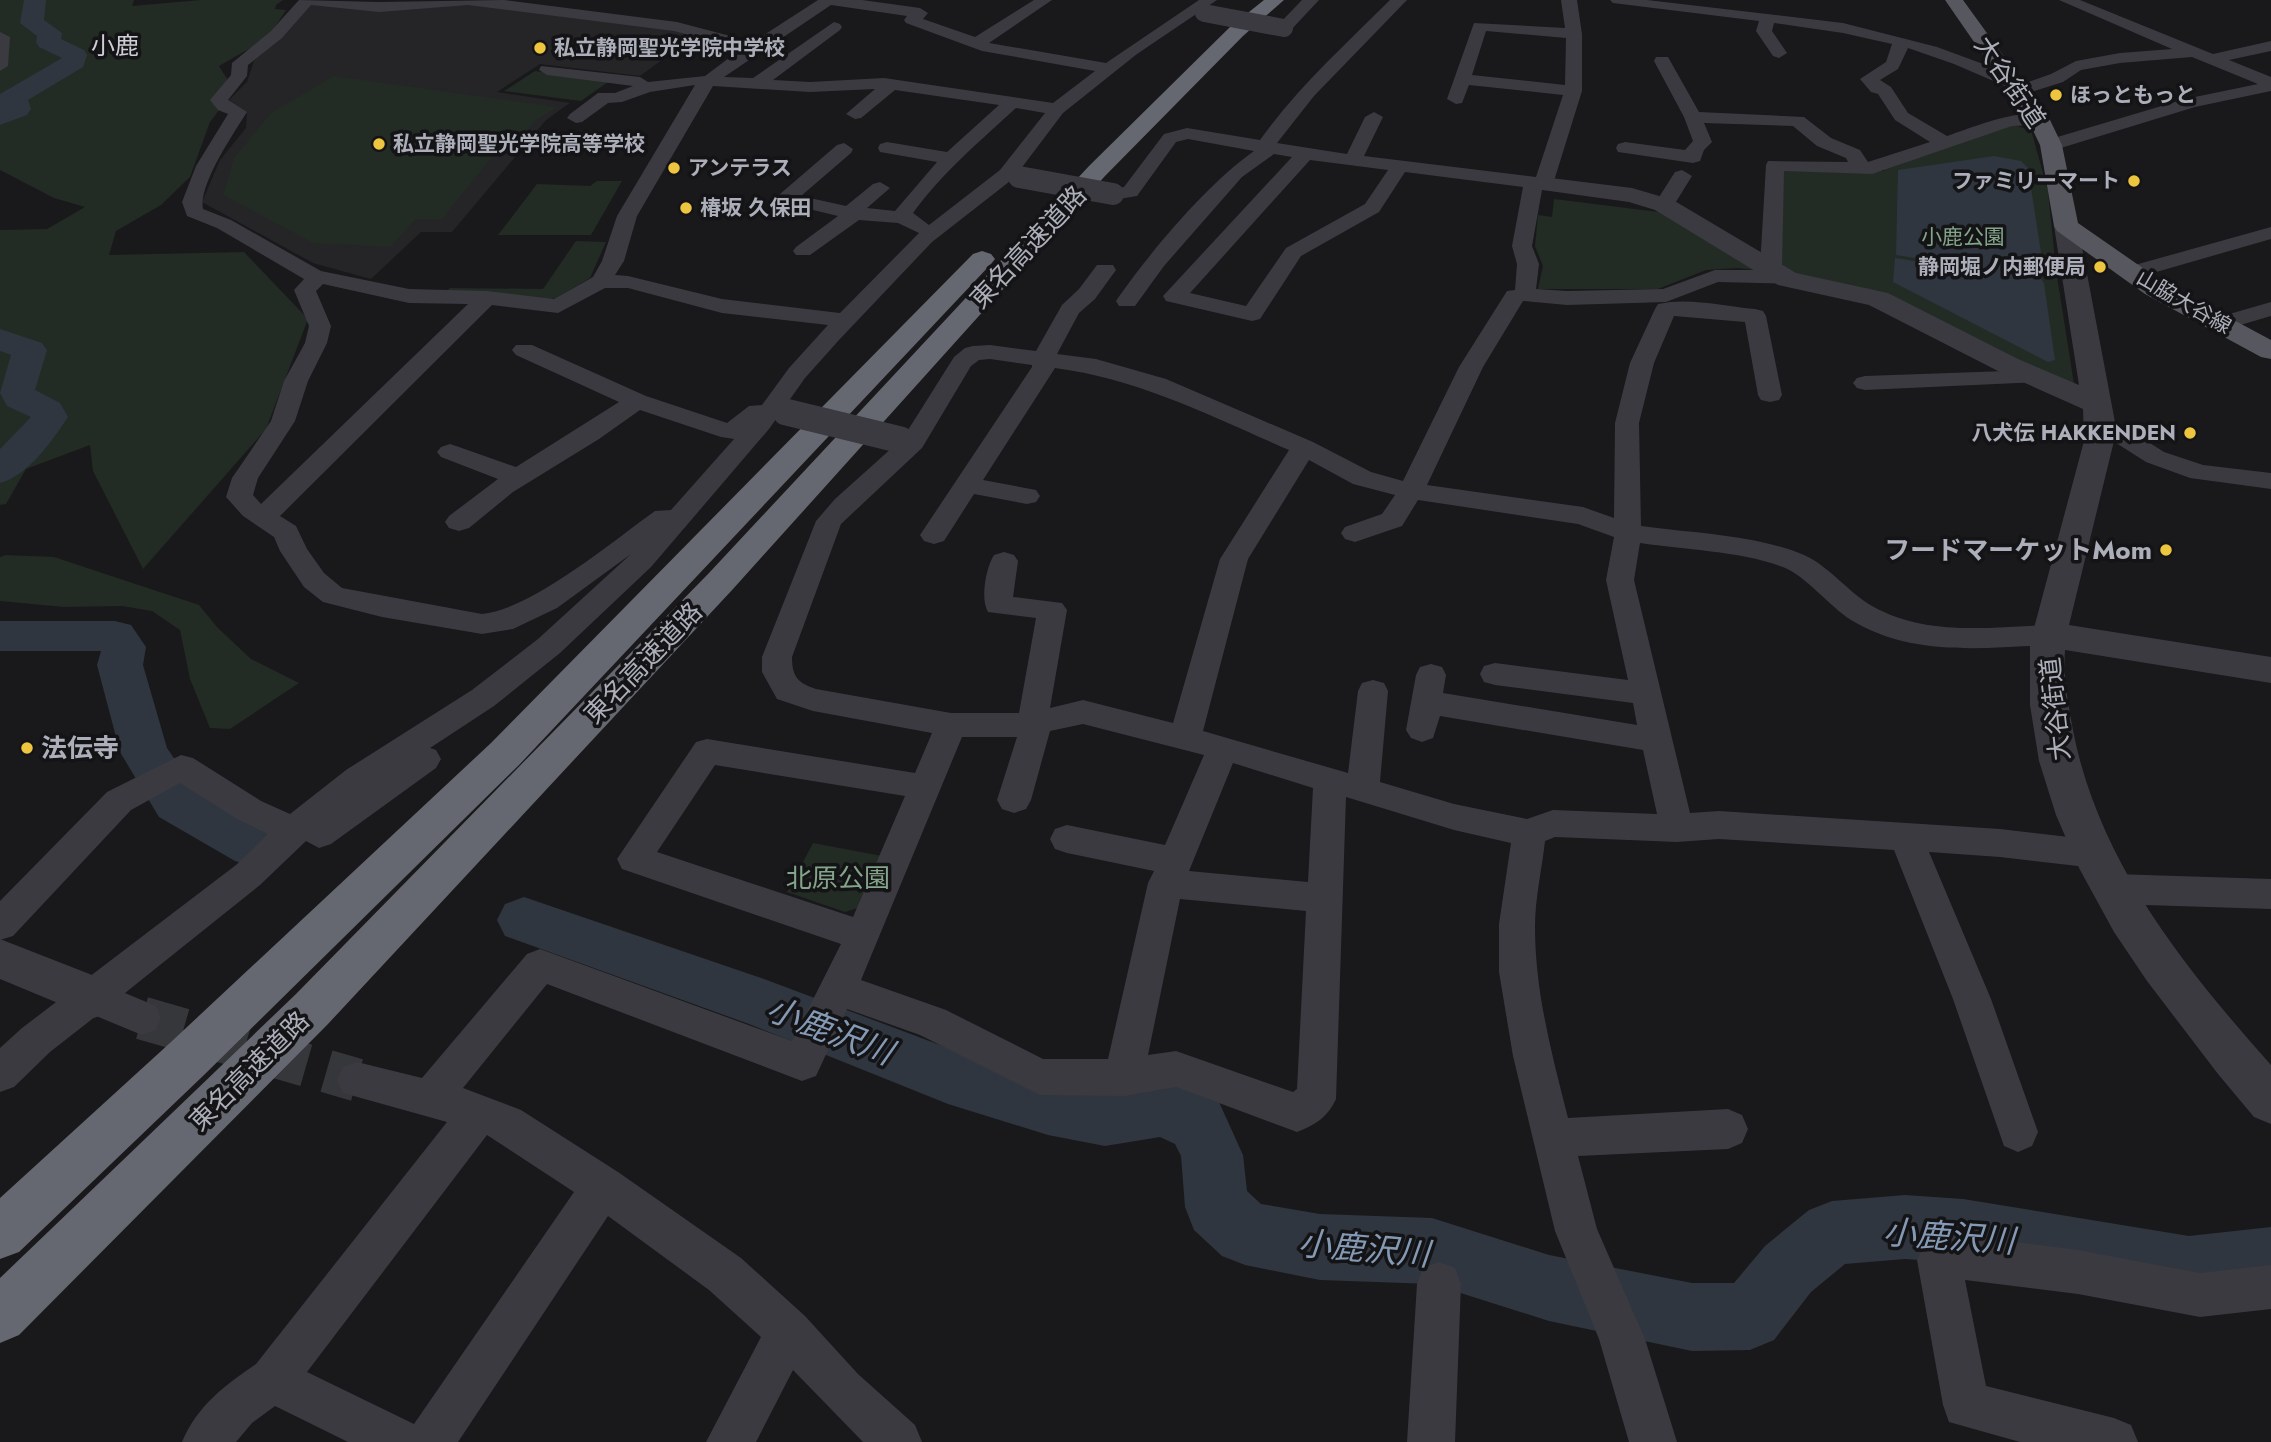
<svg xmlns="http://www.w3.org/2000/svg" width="2271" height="1442" font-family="Jost,'Noto Sans JP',sans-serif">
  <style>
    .built { fill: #252528 }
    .green { fill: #232b25 }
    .water { fill: #2f363f }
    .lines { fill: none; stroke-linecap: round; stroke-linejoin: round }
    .river { fill: #2f363f; fill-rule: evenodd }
    .minor-tunnel { stroke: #36373b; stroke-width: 43; stroke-dasharray: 43 21; stroke-linecap: butt }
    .minor { fill: #3a3a40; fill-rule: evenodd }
    .tertiary { fill: #3a3a40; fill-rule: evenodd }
    .primary { fill: #56575f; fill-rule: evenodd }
    .motorway { fill: #666871; fill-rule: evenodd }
    .minor-bridge-far2 { stroke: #3a3a40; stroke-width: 18 }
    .minor-bridge-far1 { stroke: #3a3a40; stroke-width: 22 }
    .minor-bridge { stroke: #3a3a40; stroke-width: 27 }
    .poi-dot { fill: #edc53f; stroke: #141416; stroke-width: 2.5 }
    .labels { text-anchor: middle; stroke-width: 7; stroke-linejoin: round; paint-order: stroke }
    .far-poi-label { font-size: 21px; font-weight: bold; fill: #acafba; stroke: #141416; text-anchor: start }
    .far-park-label { font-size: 21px; fill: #84a589; stroke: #141416 }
    .far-street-label { font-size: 21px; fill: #acafba; stroke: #141416 }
    .far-quarter-label { font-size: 24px; fill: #cdced6; stroke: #141416 }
    .street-label { font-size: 26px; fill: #acafba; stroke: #141416 }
    .poi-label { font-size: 26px; font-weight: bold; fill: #acafba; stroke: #141416; text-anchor: end }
    .park-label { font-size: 26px; fill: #84a589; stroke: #141416 }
    .near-water-label { font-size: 33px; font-style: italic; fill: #8499b4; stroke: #141416 }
  </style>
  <rect width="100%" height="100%" fill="#19191b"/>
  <!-- built -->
  <path class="built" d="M311,2h134l196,20 54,14 -55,40 -100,-12 -43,28 73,11 -24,17 -94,112h-31l-50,47 -58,-16 -111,-61 18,-42 26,-32 1,-15 -20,-11 20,-20 7,-21z"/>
  <!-- green -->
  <path class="green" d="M0,0h134l-2,6 69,-6h82l-7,5 -1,4 11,1 -18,28 -49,28 15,24 -24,32 -20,55 -29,28 -45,26 -7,24 135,-3 64,67 -42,110 -123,140 -50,-98 -3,-26 -64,24 -20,35 -6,1v-275l47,-1 38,-22 -31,-9 -54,-28z
    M535,71l73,11 -27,19 -77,-10z
    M334,76l223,31 -22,14 -23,30h-15l-55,68h-26l-26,28 -77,-4 -90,-48 11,-37 38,-46z
    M2013,125l18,5 17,61 8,79 18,114 -122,-52 -170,-61 -2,-105 104,5 2,-4z
    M597,181h25l-31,54h-93l39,-51 53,2z
    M1554,199l105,13 105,59 -26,-3 -32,2 -48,19h-120l5,-23 -8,-20 3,-31 14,2z
    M576,241l30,1 -16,36 -34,20 -13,2 -98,-8 5,-4 93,1z
    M6,555l48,2 145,48 18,22 34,32 48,24 -69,46 -20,-1 -20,-49 -10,-49 -28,-19 -30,-5 -58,1 -64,-6v-44z
    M813,843l69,13 -21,51 -16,5 -58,-20z"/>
  <!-- water -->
  <path class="water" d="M1994,156l27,5 7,7 16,104 -6,3 6,8 11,77 -7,2 -155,-80 2,-24 32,5 15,7 12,-2 -3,-6 -14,-5h-10v3l-31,-5 2,-85z"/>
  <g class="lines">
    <!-- river -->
    <path class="river" d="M24,0h22l-2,20 18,13 -1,6 23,11 3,5 -4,12 -55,33 3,9 -4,6 -27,10v-31l62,-36 -23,-11 -3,-5 1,-6 -17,-13z
      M0,329l42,14 5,7 -12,40 25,13 8,14c-16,24 -40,59 -68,66v-34l31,-32 -24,-11 -7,-13 11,-38 -11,-4z
      M0,621h115l16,4 15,22 -3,18 24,83 28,41 76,42 8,15 -8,15 -18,6 -18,-6 -76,-44 -39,-65 -23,-87 4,-14h-101z
      M524,897l240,82 184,69 100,29 57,11 57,-9 57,23 24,53 4,36 14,13 59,10 112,4 117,37 143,28h42l31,-37 44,-36 23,-9 73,-6 58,4 226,37 82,-9v66l-82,9 -226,-39 -58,-4 -60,5 -34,28 -37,48 -24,10 -58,1 -143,-30 -117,-37 -112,-4 -75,-15 -23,-9 -28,-26 -9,-23 -4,-51 -6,-12 -15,-7 -55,9 -57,-11 -100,-31 -199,-80 -244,-88 -8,-16 8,-16z"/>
    <!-- minor-tunnel -->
    <path class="minor-tunnel" d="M142,1018l215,62"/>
    <!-- minor -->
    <path class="minor" d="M299,0l80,2 125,-2 173,22 76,20 65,-42h44l58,8 8,5 -5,6 52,18 59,-37h18l-63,43 117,20 93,-63h18l-80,54 -74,59 -49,65 -82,64 -93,98 -34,38 -36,51 -118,138 -91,86 -66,53 -64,42 6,2 5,9 -5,9 -105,76 -12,4 -13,-7 -46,44 -135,108 31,13 5,12 -5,12 -14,5 -46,-19 -46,36 -36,35 -14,5v-44l22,-20 214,-163 32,-31 -31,-15 -57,-36 -49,27 -118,126 -13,4v-39l107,-109 74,-37 12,3 68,43 29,13 56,-44 126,-80 66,-51 93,-85 -74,54 -44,21 -31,5 -100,-17 -59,-15 -19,-15 -24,-36 -6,-14 -31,-21 -17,-19 6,-19 39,-57 13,-40 21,-38 4,-17 -15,-36 10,-11 -87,-51 -30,-12 -5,-14 14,-36 32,-52 -10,-4 -8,-10 21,-25 1,-12 39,-32zM311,5l68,7 89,-7 206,26 67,18 -36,27 -57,6 -8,-5 -99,-11 -2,4 8,5 86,11 -18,7h-17l-28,21 -3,4 9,5 6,-1 26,-19 14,-1 28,-10 45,-7 -78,131 -15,45 -9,16 -39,22 -67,-8 -78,-2 -88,-18 -90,-51 -28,-11c-5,-24 31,-76 44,-97l-19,-12 19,-24 1,-11 34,-27zM831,5l76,11 -3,4 2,3 76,28 113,20 -42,32 -169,-25 -74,4 -37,-2 67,-50 2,-3 -2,-3 -6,-2 -81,56 -29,-1zM713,86l97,6 65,-3 -29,25 9,5 6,-1 34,-28 104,15 -52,47 -60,-10 -7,2 -2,4 2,4 57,10 -42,49 -28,-3 23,-20 -10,-6 -7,2 -27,22 -45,-10 50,-43 2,-4 -9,-6 -7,2 -57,49 -3,4 3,4 58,14 -42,31 -3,4 3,4h14l49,-35 39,3 21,10 -79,80 -118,-14 -94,-23 -13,-1 9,-14 13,-45zM1016,108l29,5 -45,57 -71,55 -16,-12c30,-41 66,-71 103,-105zM323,284l86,19 59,1 -207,200 -8,-9 5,-17 37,-57 13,-40 19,-38 4,-17 -15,-35zM605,288h23l94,25 106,12 -39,43 -27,37 -13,1 -22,17 -81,-27 -114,-51h-16l-4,5 4,5 103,47 -103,65 -57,-20 -9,-3 -9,3 -4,5 4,5 57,22 -49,37 -4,6 4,6 10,3 10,-3 44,-36 86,-53 41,-29 81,27 13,2 -63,71 -16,1c-42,30 -123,98 -173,103l-140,-26 -18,-15 -17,-24 -11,-23 -16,-10 212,-211 66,8z
      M1302,0h17l-29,31h-12l-2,-3 2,-3z
      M1390,0h17l-93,96 -37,47 70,11 18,-37 9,-5 9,5 -19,39 172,21 27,-82 -94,-10 -7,18 -6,1 -9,-5 27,-76 91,5 -4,-28h16l5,34v57l-29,93 -3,4 -8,2 -10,56 7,18 -3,25 31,2 96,-2 52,-19h48l-3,-3 6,-102 2,-4 80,1 -2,-4 -29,-12 -24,-20 -89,-3 8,19 -8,8 -4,11 -7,2 -75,-11 -2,-4 2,-4 7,-2 60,8 8,-9 -9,-24 -30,-56 2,-4h12l31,55 105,5 27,21 29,12 8,12 62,-20 -35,-22 -17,-26 -7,-2 -11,-13 26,-17 6,-18 -49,-11 -69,-10 -2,8 15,22 -8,5 -6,-2 -17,-25 3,-10 -146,-18 -3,-3h37l196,23 94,24 57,21 29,16 28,-10 25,-13 44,-8 52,-4 -113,-49h21l133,54 58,-13v10l-42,9 42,17v14l-76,16 -144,44 -9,-6 2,-4 141,-42 73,-15 -66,-27 -72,6 -39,7 -18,12 -44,14 -6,-1 -1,-6 -58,-25 -46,-16 -10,21 -18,11 11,7 17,26 39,23c21,-7 85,-34 101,-16l-9,5 -27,1 -140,48 -88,-3 -2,96 -4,5 17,2 3,5 -3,5 -77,-2 -52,20 -99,3 -44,-4 -40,66 -56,118 156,22 31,11 1,-95 15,-60 25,-54 3,-5c30,-7 66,2 97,5l8,2 3,5 16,79 -3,5 -9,2 -9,-2 -3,-5 -13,-73 -71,-6 -20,47 -15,60 2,103c51,7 116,9 163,29 25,11 44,37 68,51 55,31 118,21 178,19l10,3 5,7 -5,7 -10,3c-68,3 -138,12 -199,-25 -22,-14 -45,-44 -68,-53 -42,-16 -98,-17 -143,-24l-6,37 56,233 29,-2 281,18 95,11 12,4 5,10 -5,10 -12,4 -95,-11 -71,-5 62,147 47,133 -6,14 -14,6 -14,-6 -51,-147 -59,-149 -175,-11 -42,3 -122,-5 -10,4c-3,28 -10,57 -10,86 0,65 17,128 33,191l160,-9 14,6 6,14 -6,14 -14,6 -150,7 19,73 48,110 32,103h-48l-30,-103 -44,-108 -42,-175 -14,-84v-48l12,-81 -57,-13 -108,-33 -10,302c-8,18 -21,26 -39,33l-121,-45 -52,9 -84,-1 -120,-60 -73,-26 -31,67 -14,5 -255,-97 -84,104 58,22 97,62 123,86 64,58 53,58 57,51 7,17h-59l-70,-72 -37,72h-50l55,-105 -52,-47 -101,-74 -150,226h-110l-73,-36 -23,17 -16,19h-54c15,-36 43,-57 74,-78l191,-242 -104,-29 -6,-13 6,-13 14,-5 65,16 105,-124 13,-5 252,92 49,-97 -219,-75 -5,-10 79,-117 11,-3 208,34 17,-40 -119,-22 -36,-12 -15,-27v-15l54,-136 19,-22 68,-61 51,-81 11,-9 8,-2 17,-1 46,6 26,-46 17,-16 18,-24h16l3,5 -21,29 -16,14 -22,41 39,5 70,20 147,63 58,30 32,9 56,-114 48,-76 8,-1 2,-26 -5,-18 11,-59 -118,-15 -26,40 -78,44 -41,63 -8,2 -86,-20 -3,-5 129,-139 -18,-3 -32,23 -78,89 -29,40h-16l-3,-5c33,-48 91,-117 138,-150l-66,-12 -12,3 -39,54 -24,4 -10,-6 3,-4 18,-3 40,-53 23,-6 73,12c37,-52 85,-95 130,-140zM1486,31l80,7 -1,47 -93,-10zM1310,160l78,10 -23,34 -79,44 -40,58 -56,-13zM990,359l42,6v2l-112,168 4,6 10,3 10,-3 30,-47 53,10 9,-2 4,-6 -4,-6 -53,-10 72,-112c84,11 158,49 234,82l-69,109 -47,164 -90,-23 -33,8 17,-98 -5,-7 -49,-6 5,-36 -4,-6 -10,-3 -10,3c-8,12 -14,44 -6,57l48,6 -17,95h-68l-135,-24c-18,-6 -24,-12 -24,-32l49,-133 81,-76 49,-82 8,-6zM1309,460l44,24 42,11 -13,19 -37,13 -4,6 4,6 10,3 47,-16 16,-26 160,24 36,13 -8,43 22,100 -133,-17 -11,3 -4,8 4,8 11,3 138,18 4,22 -194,-32 3,-18 -4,-8 -11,-3 -11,3 -4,8 -10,55 5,8 11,4 11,-4 7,-22 203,34 14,64 -104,-4 -26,9 -73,-15 -74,-22 8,-91 -4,-8 -11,-3 -11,3 -4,8 -10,82 -145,-42 45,-172zM1083,724l121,31 -39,90 -98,-20 -12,4 -5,10 5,10 12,4 87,18 -6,12 -40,176h-65l-97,-49 -85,-30 101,-243h55l-20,63 5,9 12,4 12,-4 5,-9 19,-69zM1233,763l80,25 -5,94 -119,-11zM715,765l190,31 -52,121 -196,-65zM1180,899l126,12 -9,178 -4,3 -117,-41 -28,4zM487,1135l87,57 -160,232 -107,-52z
      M0,32l10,5 -2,29 -8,5z
      M1682,170l10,6 -18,29 -3,4h-14l-3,-4 21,-33z
      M2271,227v12l-139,40 -8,-1 -3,-5 3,-5z
      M2271,302v14l-51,15 -8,-2 -3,-5 3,-5z
      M2034,370l8,2 4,5 -4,5 -177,8 -8,-2 -4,-5 4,-5 8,-2z
      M2100,415l9,2 55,35 39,13 68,8v16l-81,-11 -44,-16 -55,-35 -3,-5 3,-5z
      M2114,874l157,5v30l-157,-5 -12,-5 -6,-10 6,-10z
      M1969,1236l109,14 122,23 71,-8v44l-71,8 -122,-23 -113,-14 21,106 128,32 17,7 7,17h-118l-71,-20 -6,-17 -26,-145 7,-15 15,-7z
      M1439,1262l16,6 6,16 -6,158h-48l10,-158 6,-16z"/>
    <!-- tertiary -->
    <path class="tertiary" d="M1543,177l89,11 41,12 123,73 92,20 130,66 61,26 -25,-159 3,-5 9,-2 9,2 3,5 37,196 -1,19 -45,184 202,32v26l-206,-33c-2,27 3,53 8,80 25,131 111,237 198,335v59l-17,-7 -36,-43 -71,-93 -33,-49 -35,-64 -23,-53 -17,-54 -9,-56v-62l54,-202 -1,-32 -85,-38 -129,-66 -91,-20 -123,-75 -26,-8 -94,-13 -4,-5 4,-5z
      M0,939l110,43 7,15 -7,15 -16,6 -94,-39z"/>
    <!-- primary -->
    <path class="primary" d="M1945,0h18l87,120 12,25 16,78 85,59 108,58v19l-10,-2 -116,-63 -88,-63 -3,-5 -14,-81 -12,-25z"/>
    <!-- motorway -->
    <path class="motorway" d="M1264,0h20l-41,36 -138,140 -372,413 -405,435 -309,311 -19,8v-65l296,-284 413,-421 380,-407 140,-138z
      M982,251l9,3 4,5 -4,5 -472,501 -314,309 -186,178 -19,7v-61l171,-156 320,-299 482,-489z"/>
    <!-- minor-bridge-far2 -->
    <path class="minor-bridge-far2" d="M1204,13l80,15"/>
    <!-- minor-bridge-far1 -->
    <path class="minor-bridge-far1" d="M1019,177l94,17"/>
    <!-- minor-bridge -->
    <path class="minor-bridge" d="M786,412l115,28"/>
  </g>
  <!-- markers -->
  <g class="poi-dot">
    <circle cx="540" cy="48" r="7"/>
    <circle cx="2056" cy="95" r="7"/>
    <circle cx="379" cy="144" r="7"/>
    <circle cx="674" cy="168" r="7"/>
    <circle cx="2134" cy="181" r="7"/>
    <circle cx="686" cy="208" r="7"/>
    <circle cx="2100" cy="267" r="7"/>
    <circle cx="2190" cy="433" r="7"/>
    <circle cx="2166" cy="550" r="7"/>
    <circle cx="27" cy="748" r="7"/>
  </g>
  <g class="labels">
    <!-- far-poi labels -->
    <g class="far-poi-label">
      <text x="554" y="55">私立静岡聖光学院中学校</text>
      <text x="2070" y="102">ほっともっと</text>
      <text x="393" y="151">私立静岡聖光学院高等学校</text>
      <text x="688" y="175">アンテラス</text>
      <text x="2120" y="188" text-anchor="end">ファミリーマート</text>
      <text x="700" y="215">椿坂 久保田</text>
      <text x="2086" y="274" text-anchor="end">静岡堀ノ内郵便局</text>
      <text x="2176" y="440" text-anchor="end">八犬伝 HAKKENDEN</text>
    </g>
    <!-- far-park labels -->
    <g class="far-park-label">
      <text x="1963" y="244">小鹿公園</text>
    </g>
    <!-- far-street labels -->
    <g class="far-street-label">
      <text transform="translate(2184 302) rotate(30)" y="7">山脇大谷線</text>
    </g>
    <!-- far-quarter labels -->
    <g class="far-quarter-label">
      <text x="115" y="54">小鹿</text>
    </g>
    <!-- street labels -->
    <g class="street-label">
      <text transform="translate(2010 82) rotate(56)" y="9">大谷街道</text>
      <text transform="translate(1028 247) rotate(-47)" y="9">東名高速道路</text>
      <text transform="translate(643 663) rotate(-46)" y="9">東名高速道路</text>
      <text transform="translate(2055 709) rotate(-96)" y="9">大谷街道</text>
      <text transform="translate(249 1071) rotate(-45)" y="9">東名高速道路</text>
    </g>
    <!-- poi labels -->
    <g class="poi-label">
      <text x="2152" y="559">フードマーケットMom</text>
      <text x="41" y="757" text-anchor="start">法伝寺</text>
    </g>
    <!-- park labels -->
    <g class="park-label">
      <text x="838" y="887">北原公園</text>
    </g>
    <!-- near-water labels -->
    <g class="near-water-label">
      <text transform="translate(830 1030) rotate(21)" y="12">小鹿沢川</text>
      <text transform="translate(1949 1236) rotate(4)" y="12">小鹿沢川</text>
      <text transform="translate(1364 1248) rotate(5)" y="12">小鹿沢川</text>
    </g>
  </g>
</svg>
